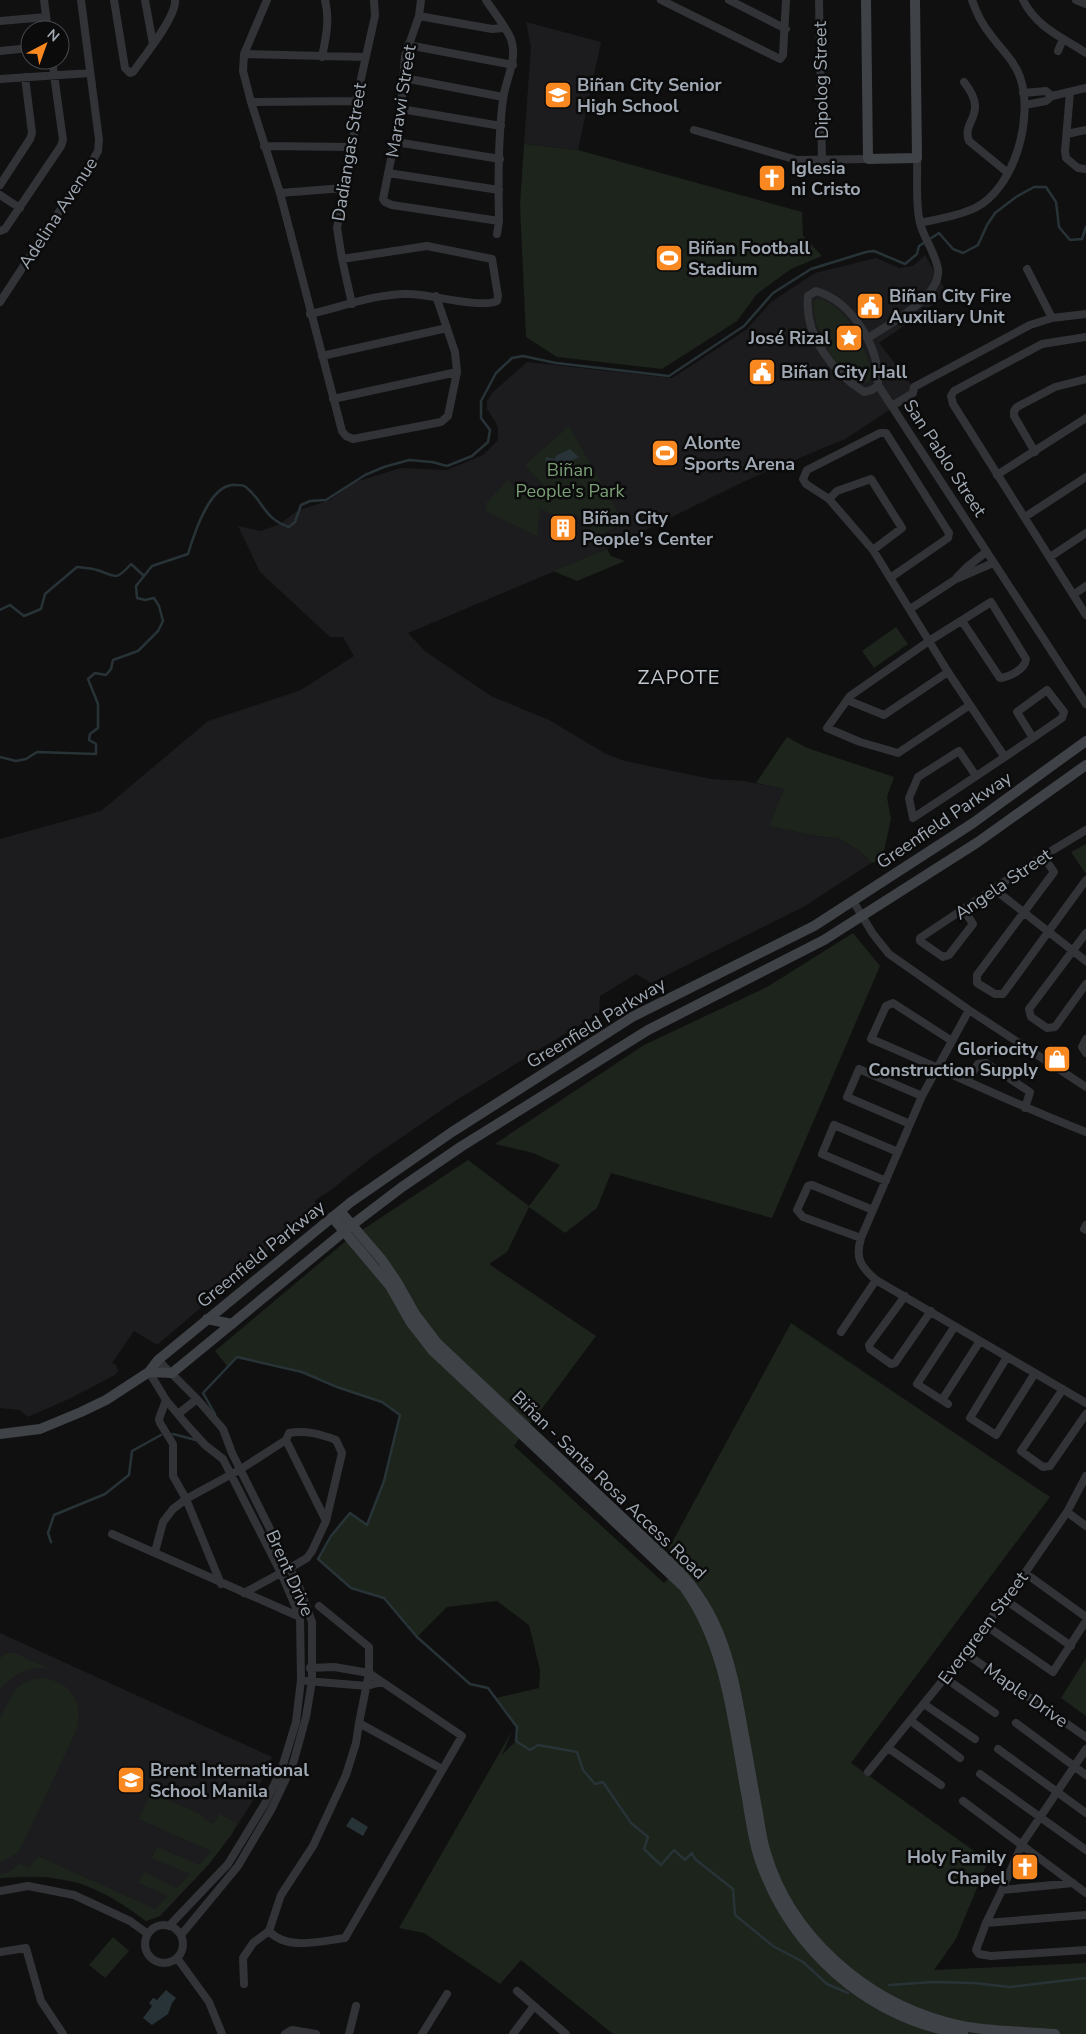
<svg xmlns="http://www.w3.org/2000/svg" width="1086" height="2034" font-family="'Nunito Sans',sans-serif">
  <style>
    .built { fill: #1c1c1e }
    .green { fill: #1c241c }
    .water { fill: #283337 }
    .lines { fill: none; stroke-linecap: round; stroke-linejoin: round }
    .stream { stroke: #283337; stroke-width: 2.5 }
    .street { stroke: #313337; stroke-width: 8 }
    .secondary { stroke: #3f4247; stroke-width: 10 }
    .labels { text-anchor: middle; stroke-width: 5; stroke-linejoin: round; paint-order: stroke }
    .street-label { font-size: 18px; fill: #a0a9b3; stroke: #0b0b0c }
    .poi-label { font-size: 18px; font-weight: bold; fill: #a0a9b3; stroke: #0b0b0c; text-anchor: start }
    .park-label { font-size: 18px; fill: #7b9f76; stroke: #0b0b0c }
    .quarter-label { font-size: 20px; letter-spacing: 1px; fill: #c1c7cf; stroke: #0b0b0c }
  </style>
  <rect width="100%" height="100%" fill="#101011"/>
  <!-- built -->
  <path class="built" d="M526,22l75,20 -23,108 -54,-6 7,-97z
    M925,255l22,38 -27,22 -41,28 38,49 -72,47 -100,42 -138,68 -199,84 18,19 65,44 58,24 57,34 19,7 86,18 34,2 39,8 -14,37 47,10 21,2 22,13 11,12 -66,43 -154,77 -15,-9 -36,22 -1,17 -144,88 -81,55 -47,37 -12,7v11l-158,134 -23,-14 -22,32 4,2 2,6 -3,4 -44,23 -43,19 -8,-7 -20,-2v-569l101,-28 107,-90 93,-31 53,-34 -11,-19h-13l-70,-65 -22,-46 23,5 19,-7 17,-13 33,-11 25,-18 46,-14 46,2 36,-15 15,-15v-12l-3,-7 -8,-12v-8l5,-8 35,-31 145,16 74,-48 25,-28 44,-29 61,-15 23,10 14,-2z
    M0,1633l272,124 -21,47 -19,30 -23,30 -49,52 -14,5 -32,-23 -34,-15 -35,-6 -45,1z"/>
  <!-- green -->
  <path class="green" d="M524,144l54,6 224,62 1,24 19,20 -31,13 -34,25 -20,27 -75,48 -105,-12 -31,-20 -6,-132z
    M818,298c31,9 46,47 54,74l-3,10c-25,8 -61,-60 -55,-81z
    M569,426l50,88 2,6 -3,5 -29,16 1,-21 -9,-1 -7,-6c-13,5 -23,2 -34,-5l-3,28 -50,-24 -2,-5 1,-4 22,-23 18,17 6,-5 2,1 9,-8 -18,-20z
    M607,549l4,7 14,5 -48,20 -24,-10z
    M896,627l12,17 -34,24 -12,-17z
    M787,737l20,11 87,29 -7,20 4,22 -9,41 -11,3 -11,-12 -22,-13 -21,-2 -48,-10 15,-37 -28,-6z
    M1086,844v28l-1,1 -14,-21z
    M853,933l27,33 -108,252 -161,-45 -14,35 -32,25 -36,-26 -22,45 -18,12 107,72 -82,110 150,137 19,-20 -15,-13 123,-227 259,174 -199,266 137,98 -32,78 -22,31 152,-7v71h-473l-92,-74 -21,24 -76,-51 -25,-5 113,-197 -10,24 14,-14 1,-14 -21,-29 43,-10 1,-18 -11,-45 -32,-24 -50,6 -30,30 -33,-39 -33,-10 -33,-29 13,-23 19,-23 17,11 17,-43 16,-66 -18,-13 -45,-15 -35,-15 -65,-15 -9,10 -13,-16 132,-111 121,-80 61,46 31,-41 -27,-12 -38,-9 149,-99 123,-58z
    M7,1653h7l34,15c-21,-1 -34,5 -48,21v-31z
    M1086,1658v58l-25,-18z
    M45,1678c28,6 39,25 31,53l-53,113 -7,10 -16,9v-145l15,-29 9,-6 10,-4z
    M151,1792l53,24 -1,3 11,5 5,-10 17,9 -4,11 -23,30 -49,52 -14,5c-49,-37 -84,-50 -146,-43v-3l8,-3 12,-8 9,4 9,-12 117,53 13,-13 -29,-13 5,-11 33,16 13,-14 -38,-16 5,-11 42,18 12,-14 -72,-32z
    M113,1937l16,14 -24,27 -16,-13z"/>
  <!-- water -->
  <path class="water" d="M570,449l9,8 -12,7 -7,1 -1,10 -7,1 -3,-4 1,-7 -5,-2 1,-6 8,2 3,-4z
    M352,1817l16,10 -5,9 -17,-10z
    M166,1990l10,8 -4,5 -4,11 -16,11 -9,-7 9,-12 -3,-3 4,-5 4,2z"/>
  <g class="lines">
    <!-- stream -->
    <path class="stream" d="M0,610l10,-5 14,11 17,-7 4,-15 32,-27c7,1 14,1 20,3 19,6 18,12 34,-6l12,11
      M0,757l16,4 10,-2 11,-7 59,2v-10l-7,-4 1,-6 8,-6v-24l-10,-25 7,-6 11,2 5,-6 2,-9 25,-9 20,-20 5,-10 -4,-15 -5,-8 -9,2 -8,-2 -1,-12 16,-20 36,-12c6,-20 22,-72 48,-69 5,0 8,0 11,3 18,15 16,30 42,39l6,-5 6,-17 9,-4 16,-1 39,-25 19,-8 25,-7 23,2 15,4 25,-10 16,-14 2,-12 -9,-12v-17l15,-28 16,-15 11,-2 33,7 113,13 75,-50 29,-33 38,-24 55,-17 8,-1 31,13 12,-10 2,-8 20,-13 14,16 10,4 15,-8 9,-20 8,-12 21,-16 18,-10h12l10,15 3,25 11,13 12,-1 4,-12
      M215,1414l-12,-21 34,-36 65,15 35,15 45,15 18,13 -16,66 -17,44 -17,-12 -19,23 -13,23 33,29 33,10 33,39 53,47 18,4 29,39 -1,14 14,9 8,-5 39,7 6,18 12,14 8,-2 28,41 17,14 -4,12 17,16 13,-15 11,10 7,-7 3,6 38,30 2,26 38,31 30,16 24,22 21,9
      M173,1434l23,6
      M51,1542l-3,-9 6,-18 51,-21 24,-19 3,-24 29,-16
      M889,1985l45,-3 40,1 36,4 76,-9"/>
    <!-- street -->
    <path class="street" d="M44,0l4,30
      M114,0l11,68 5,5 3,-1c10,-14 44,-56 42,-72
      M145,0l8,44
      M267,0l-23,54 -1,17 8,31 29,91 62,238 4,5 7,3 88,-17 7,-6 9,-44 -2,-20 -19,-56
      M421,0l-2,16 -14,40 -4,53 -18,90 2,3 7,3 107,16
      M486,0c7,11 20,27 25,39 7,21 -5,39 -8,60 -5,40 -5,82 -4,122l-2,13
      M661,0l119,59 3,-4 3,-55
      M729,0l57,29
      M819,0l3,160
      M1023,0c14,28 39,37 63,53
      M1076,0l10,4
      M419,16l73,13 12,-1
      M0,21l46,-4
      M408,45l105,20
      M0,51l30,-3
      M1058,51l5,-12
      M244,54l121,3
      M322,57c4,-20 8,-37 3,-57
      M404,78l99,19
      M0,79l90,-6
      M964,82c26,33 -3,38 5,59l39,32
      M1070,92l-5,59 1,7 12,10 8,1
      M1023,93l23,-2 6,5
      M251,102l105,-1
      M1025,105l21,-4 6,-5 34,-8
      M401,109l100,17
      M694,130l103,30 71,-1
      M1067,134l19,-4
      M396,142l104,17
      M264,146l89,1
      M388,173l111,17
      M0,185l30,-46 2,-6 -7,-56
      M280,193l64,-5
      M0,195l20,13
      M920,223c18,-4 38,-7 55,-15 40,-20 59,-91 45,-131 -6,-17 -20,-29 -30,-43 -8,-10 -14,-22 -18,-34
      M0,231l5,-2 56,-83 2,-6 -11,-80
      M1027,269l25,49
      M0,302l93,-142 5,-9 1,-11 -18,-140
      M352,304l-10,-45 -5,-31 16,-81 3,-46 19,-85 -1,-16
      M310,314c31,-7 68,-21 99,-20 20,0 73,15 88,7l1,-5 -6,-37 -65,-13 -85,13
      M1086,337l-44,7 -88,47 -3,5 2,8 133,211
      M868,338c19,-13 74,-41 70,-69 -3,-17 -14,-30 -18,-46 -5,-20 -2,-44 -3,-65
      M322,356l125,-28
      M878,385l-6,5 -8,2c-31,-20 -60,-56 -56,-96l8,-5c37,11 64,57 62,94l208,319
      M333,399l124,-27
      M892,406l21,-13 1,-6 116,-62 22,-7 34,-4
      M1035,452l-21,-36v-5l3,-4 38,-20 31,-8
      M997,475l89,-57
      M829,499l8,-8 34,-12 31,49 -29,22
      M1025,517l61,-40
      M1050,557l36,-24
      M957,577l10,-10 19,-15
      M890,578l58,-40 1,-5 -63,-100h-6l-73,37 -4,9 3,5 23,15 44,51 75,122 56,84
      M1073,595l13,-9
      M910,609l46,-30 37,-16
      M962,621l38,57c10,-1 25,-9 26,-19l-35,-57 -62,39 -79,55 -23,32 33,14 38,11 72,-48
      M847,700l37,15 64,-43
      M976,776l-17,-25 -41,26 -9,21 4,20c50,-33 100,-66 149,-100l2,-6 -17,-22 -30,22 16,26
      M1043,856l11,16 -77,103v8l18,11h8l83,-114
      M994,889l92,72
      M853,901l20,33 16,20 80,56 117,77
      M964,910l9,14 -24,31 -6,2 -23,-16v-3l123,-82 43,-26
      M1086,933l-57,76 2,8 16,11 8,-1 31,-43
      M1086,1039l-4,8 4,6
      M952,1041l-59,-38 -7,3 -15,33c72,30 142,65 215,93
      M967,1081l11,-17 8,-1 44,29 -5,16
      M910,1124l-63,-27 12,-28 63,27
      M886,1181l-64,-27 12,-29 64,27
      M873,1210l-61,-25 -4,1 -11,24 6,7 58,21 61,-142 47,-86
      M1086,1225l-2,4 2,1
      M861,1238c-6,20 -1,28 15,42l210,123
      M905,1296l-36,49 1,4 21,15 4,-1 36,-52
      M841,1332l35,-52
      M1007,1357l-37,61 26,17 39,-62
      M158,1360l39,39 26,30 9,24 68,136 12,33v59l-6,36 -13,47 -22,46 -33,56 -57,69
      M149,1372l17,28 20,24 19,21 18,14 58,114 19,44 1,63 -5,42 -15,49 -17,34 -36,59 -59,62
      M1063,1389l-42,62 22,16 7,-1 36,-52
      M166,1400l-7,19 1,4 13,21v32l13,23 35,85
      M942,1400l38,-59
      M948,1404l-31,-20 38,-58
      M178,1414l19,-15
      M286,1440l40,81
      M1067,1512l19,14
      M112,1534l188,83
      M155,1552l8,-30 10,-13 13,-10 55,-30 45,-29 3,-7c17,-3 31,1 47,7l6,13 -16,68 -14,30 -5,7 -17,10 -46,25
      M1025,1573l61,44
      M1004,1599l67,47
      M319,1606l50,41v26l-10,50
      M985,1625l68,47 33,-51
      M965,1653l121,84
      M945,1678l50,35
      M307,1681l60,5 14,-4
      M924,1704l51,35
      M911,1721l49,37
      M1016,1723l70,52
      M888,1748l53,37
      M998,1749l88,64
      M1086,1749l-64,95 -20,46 -16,33 -10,27 3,4 12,2 95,-6
      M868,1772l97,-119 60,-80 42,-61 19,-36
      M980,1774l106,76
      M963,1801l123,92
      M1002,1890l71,-7
      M0,1891l28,-5 46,9 56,26 18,13
      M986,1923l100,-8
      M145 1944a19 19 0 1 1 38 0a19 19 0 1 1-38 0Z
      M269,1931c18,20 52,10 76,7l117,-202 -93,-63 -35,-6 -24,1
      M0,1952l26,-4 15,53 22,33
      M177,1958l32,44 13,32
      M244,1984l-1,-26 10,-15 16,-12 12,-36 32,-49 33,-71 10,-32 3,-20 83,46
      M517,1991l49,43
      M285,2034l7,-4 24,4
      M349,2034l7,-28
      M422,2034l25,-40
      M513,2034l21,-28"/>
    <!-- secondary -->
    <path class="secondary" d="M866,0l2,159 49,-1 -2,-158
      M340,1211l42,49 15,22 18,32 22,29 239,225c46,47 56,100 67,162 5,26 9,52 14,78 3,15 4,30 9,45 24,82 98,147 180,169 35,10 73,9 109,12
      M332,1217l58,69 21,37 21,27 252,237c44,61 49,140 63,211 3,20 6,41 12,60 15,44 41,84 76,115 36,32 80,53 128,61
      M207,1319l25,5
      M149,1372l23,1 180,-148 50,-38 60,-41 186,-116 176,-90 154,-98 108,-77
      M0,1434l40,-5 41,-17 25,-12 43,-28 9,-12 193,-158 101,-70 180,-115 182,-91 159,-103 113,-82"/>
  </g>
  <!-- icons -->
  <defs>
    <g id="school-square" transform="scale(1.4375)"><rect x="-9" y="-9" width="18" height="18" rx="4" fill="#fa8820" stroke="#0b0b0c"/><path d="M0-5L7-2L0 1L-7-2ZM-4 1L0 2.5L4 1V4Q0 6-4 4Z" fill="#fff"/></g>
    <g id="church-square" transform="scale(1.4375)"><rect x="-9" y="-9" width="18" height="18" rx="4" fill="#fa8820" stroke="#0b0b0c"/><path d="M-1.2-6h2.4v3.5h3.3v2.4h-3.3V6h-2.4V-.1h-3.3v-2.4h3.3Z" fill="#fff"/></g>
    <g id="stadium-square" transform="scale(1.4375)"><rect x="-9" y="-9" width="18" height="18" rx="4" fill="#fa8820" stroke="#0b0b0c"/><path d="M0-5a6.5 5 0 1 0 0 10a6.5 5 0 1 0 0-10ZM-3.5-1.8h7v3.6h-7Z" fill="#fff"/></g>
    <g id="civic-square" transform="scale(1.4375)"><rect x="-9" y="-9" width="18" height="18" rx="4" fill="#fa8820" stroke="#0b0b0c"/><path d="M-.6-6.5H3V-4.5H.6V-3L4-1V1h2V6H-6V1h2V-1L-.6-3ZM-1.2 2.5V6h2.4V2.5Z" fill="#fff"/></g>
    <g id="sight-square" transform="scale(1.4375)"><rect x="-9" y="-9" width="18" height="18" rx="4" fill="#fa8820" stroke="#0b0b0c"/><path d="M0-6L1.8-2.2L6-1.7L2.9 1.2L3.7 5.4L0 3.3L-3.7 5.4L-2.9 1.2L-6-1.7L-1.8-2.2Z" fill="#fff"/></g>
    <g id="building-square" transform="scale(1.4375)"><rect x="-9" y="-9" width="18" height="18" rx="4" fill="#fa8820" stroke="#0b0b0c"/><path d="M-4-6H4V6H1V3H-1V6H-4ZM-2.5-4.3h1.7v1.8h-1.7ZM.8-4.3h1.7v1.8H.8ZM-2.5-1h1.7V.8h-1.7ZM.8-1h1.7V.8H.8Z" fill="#fff"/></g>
    <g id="shop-square" transform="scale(1.4375)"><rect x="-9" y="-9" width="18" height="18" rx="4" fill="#fa8820" stroke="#0b0b0c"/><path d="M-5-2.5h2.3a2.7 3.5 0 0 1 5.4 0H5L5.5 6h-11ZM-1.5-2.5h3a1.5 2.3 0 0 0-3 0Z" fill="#fff"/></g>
  </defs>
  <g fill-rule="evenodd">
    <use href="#school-square" x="558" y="95"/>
    <use href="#church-square" x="772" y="178"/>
    <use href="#stadium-square" x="669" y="258"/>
    <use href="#civic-square" x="870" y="306"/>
    <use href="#sight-square" x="849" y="338"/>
    <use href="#civic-square" x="762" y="372"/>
    <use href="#stadium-square" x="665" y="453"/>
    <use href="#building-square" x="563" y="528"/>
    <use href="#shop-square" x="1057" y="1059"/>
    <use href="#school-square" x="131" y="1780"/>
    <use href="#church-square" x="1025" y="1867"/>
  </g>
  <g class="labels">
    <!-- street labels -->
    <g class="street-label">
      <text transform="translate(821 80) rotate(-91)" y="6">Dipolog Street</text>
      <text transform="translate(401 101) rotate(-81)" y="6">Marawi Street</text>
      <text transform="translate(349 152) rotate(-81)" y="6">Dadiangas Street</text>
      <text transform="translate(58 213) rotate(-57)" y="6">Adelina Avenue</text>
      <text transform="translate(945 458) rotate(57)" y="6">San Pablo Street</text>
      <text transform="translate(944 820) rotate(-34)" y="6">Greenfield Parkway</text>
      <text transform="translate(1003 884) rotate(-34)" y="6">Angela Street</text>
      <text transform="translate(596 1023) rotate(-31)" y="6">Greenfield Parkway</text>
      <text transform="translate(261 1254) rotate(-39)" y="6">Greenfield Parkway</text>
      <text transform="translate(609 1485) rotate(44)" y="6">Biñan - Santa Rosa Access Road</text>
      <text transform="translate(290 1573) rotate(66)" y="6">Brent Drive</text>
      <text transform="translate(983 1628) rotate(-53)" y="6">Evergreen Street</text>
      <text transform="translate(1026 1695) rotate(35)" y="6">Maple Drive</text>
    </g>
    <!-- poi labels -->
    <g class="poi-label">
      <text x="577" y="91">Biñan City Senior<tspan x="577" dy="21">High School</tspan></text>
      <text x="791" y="174">Iglesia<tspan x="791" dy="21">ni Cristo</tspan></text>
      <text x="688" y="254">Biñan Football<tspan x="688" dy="21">Stadium</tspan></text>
      <text x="889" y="302">Biñan City Fire<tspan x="889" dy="21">Auxiliary Unit</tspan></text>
      <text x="830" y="344" text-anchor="end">José Rizal</text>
      <text x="781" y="378">Biñan City Hall</text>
      <text x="684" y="449">Alonte<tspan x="684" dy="21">Sports Arena</tspan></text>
      <text x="582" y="524">Biñan City<tspan x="582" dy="21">People's Center</tspan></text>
      <text x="1038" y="1055" text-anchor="end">Gloriocity<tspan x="1038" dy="21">Construction Supply</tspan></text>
      <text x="150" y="1776">Brent International<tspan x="150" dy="21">School Manila</tspan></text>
      <text x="1006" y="1863" text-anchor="end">Holy Family<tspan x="1006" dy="21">Chapel</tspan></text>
    </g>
    <!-- park labels -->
    <g class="park-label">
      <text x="570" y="476">Biñan<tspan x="570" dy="21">People's Park</tspan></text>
    </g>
    <!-- quarter labels -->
    <g class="quarter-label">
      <text x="679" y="684">ZAPOTE</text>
    </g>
  </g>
  <!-- north arrow -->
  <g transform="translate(45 45) rotate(41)"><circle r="24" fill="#0b0b0c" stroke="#474a4f"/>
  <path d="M0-4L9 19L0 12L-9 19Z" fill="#fa8820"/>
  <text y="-8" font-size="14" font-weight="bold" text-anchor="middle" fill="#a0a9b3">N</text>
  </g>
</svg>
